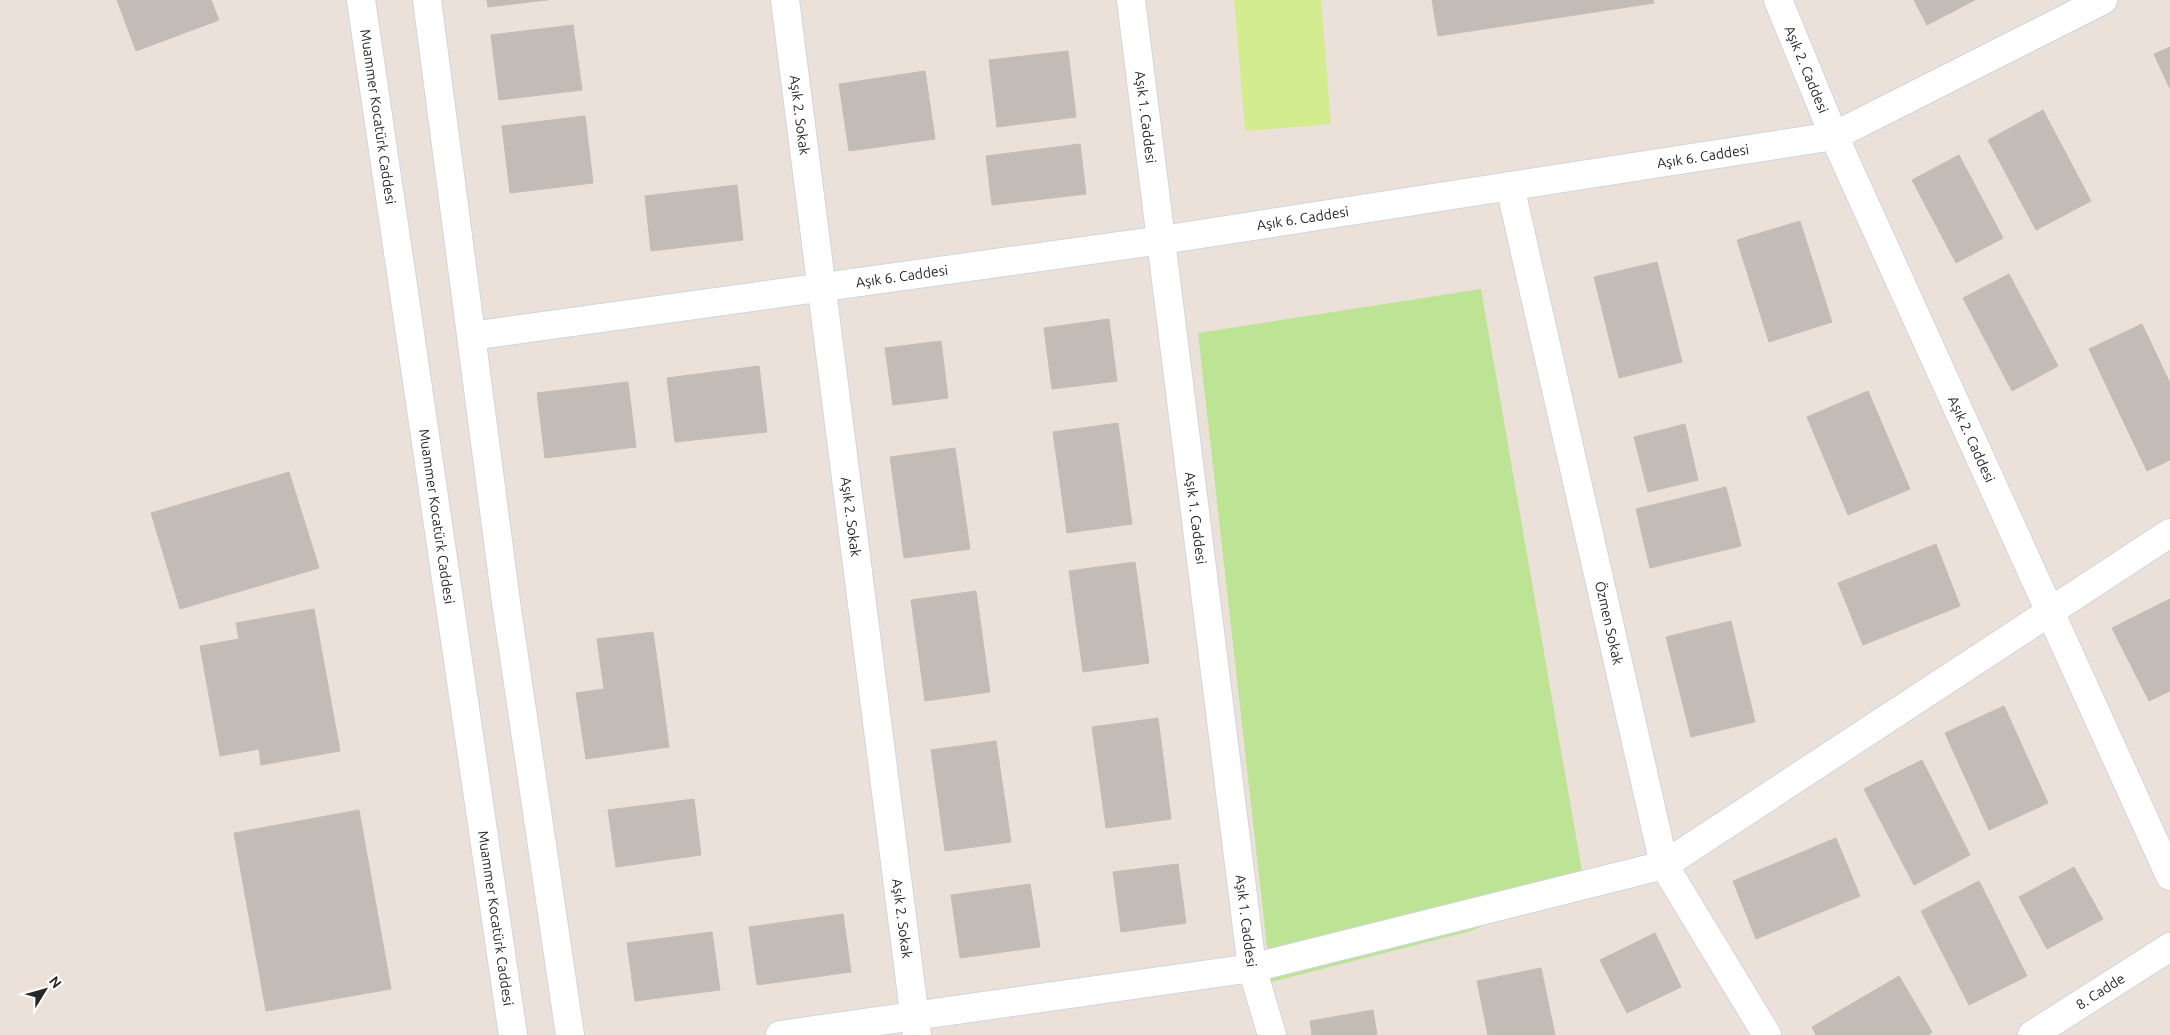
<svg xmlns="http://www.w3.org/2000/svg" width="2170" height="1035" font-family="Ubuntu,sans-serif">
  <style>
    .green { fill: #bce494 }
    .pitch { fill: #d3ec8f }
    .building { fill: #c3bbb6; stroke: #c6bcb3 }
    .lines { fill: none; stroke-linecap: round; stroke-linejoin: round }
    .street-casing { stroke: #cfd5e2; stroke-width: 30 }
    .secondary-casing { stroke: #cfd5e2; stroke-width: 30 }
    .street { stroke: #fff; stroke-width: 28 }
    .secondary { stroke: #fff; stroke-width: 28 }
    .labels { text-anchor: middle; stroke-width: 4.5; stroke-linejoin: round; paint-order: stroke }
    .street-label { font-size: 14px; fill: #282828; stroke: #fff }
  </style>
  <rect width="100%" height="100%" fill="#ebe1d9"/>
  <!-- green -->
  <path class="green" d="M1481,289l103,594 -113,48 -200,51 -73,-649z"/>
  <!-- pitch -->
  <path class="pitch" d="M1234,0h87l10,124 -86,7z"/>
  <!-- building -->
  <path class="building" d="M117,0h94l8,20 -83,31z
    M487,0h60l-59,7z
    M1432,0h221l1,3 -216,33z
    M1914,0h61l-48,25z
    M573,25l9,65 -83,10 -8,-65z
    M2170,47v42l-16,-35z
    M1068,51l8,66 -79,10 -8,-67z
    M925,71l10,68 -86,12 -10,-67z
    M2043,110l48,91 -55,29 -48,-90z
    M585,116l8,67 -83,10 -8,-67z
    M1080,144l6,50 -94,11 -6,-49z
    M1959,155l44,83 -47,25 -44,-83z
    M737,185l6,55 -92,11 -6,-55z
    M1800,221l32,101 -63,20 -32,-102z
    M1657,262l25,100 -63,16 -25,-101z
    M2009,274l49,92 -46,25 -49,-93z
    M1109,319l8,62 -65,8 -8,-61z
    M2142,324l28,59v77l-23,11 -58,-122z
    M941,341l7,57 -55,7 -8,-57z
    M759,366l8,66 -92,10 -8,-64z
    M628,382l8,65 -91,11 -8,-65z
    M1868,391l42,98 -62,26 -41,-98z
    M1118,423l14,101 -65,9 -14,-101z
    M1685,424l13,56 -50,12 -14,-55z
    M955,448l15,101 -66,9 -14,-101z
    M289,472l30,96 -139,41 -29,-96z
    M1726,487l15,59 -91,22 -14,-59z
    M1936,544l24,62 -97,39 -25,-62z
    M1135,562l14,101 -66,9 -14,-101z
    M976,591l14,101 -65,9 -14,-101z
    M2170,599v92l-21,10 -37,-73z
    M314,609l26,142 -79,14 -2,-16 -39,7 -20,-110 39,-7 -3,-16z
    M1731,621l24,101 -64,15 -25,-100z
    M653,632l7,49 -56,8 -7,-50z
    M660,681l9,66 -83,12 -10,-66z
    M2004,706l44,97 -59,27 -44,-97z
    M1158,718l13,101 -65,9 -14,-101z
    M996,741l15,101 -66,9 -14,-101z
    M1922,760l48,95 -56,30 -50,-96z
    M694,799l7,56 -85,12 -8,-57z
    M359,810l32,179 -125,22 -32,-178z
    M1836,838l24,58 -104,43 -23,-58z
    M1178,864l8,59 -65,9 -8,-60z
    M2074,867l29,52 -56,30 -28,-52z
    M1979,881l48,95 -58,29 -48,-94z
    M1030,884l10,63 -80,11 -9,-63z
    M843,914l8,58 -94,13 -8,-58z
    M712,932l8,58 -85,11 -8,-58z
    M1655,933l26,54 -54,26 -27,-53z
    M1541,968l14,67h-67l-11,-54z
    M1899,976l33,56 -4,3h-112l-4,-8z
    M1373,1010l4,25h-65l-2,-14z"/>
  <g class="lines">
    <!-- street casing -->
    <g class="street-casing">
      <g id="street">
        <path id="s1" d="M785,0l132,1035"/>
        <path id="s2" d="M1131,0l121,968 20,67"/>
        <path id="s3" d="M1778,0l56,136 336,740"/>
        <path id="s4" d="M1510,186l154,679 103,170"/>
        <path id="s5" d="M471,336l691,-96 672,-104 269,-136"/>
        <path d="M780,1035l472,-67 412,-103 506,-332"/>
        <path id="s6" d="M2032,1035l138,-88"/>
      </g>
    </g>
    <!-- secondary casing -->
    <g class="secondary-casing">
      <g id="secondary">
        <path id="s7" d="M361,0l152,1035"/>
        <path d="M427,0l79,602 64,433"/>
      </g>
    </g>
    <!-- street -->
    <use href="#street" class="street"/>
    <!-- secondary -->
    <use href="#secondary" class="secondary"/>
  </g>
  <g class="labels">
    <!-- street labels -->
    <g class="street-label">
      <text dy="5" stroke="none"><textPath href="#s3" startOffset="75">Aşık 2. Caddesi</textPath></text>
      <text dy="5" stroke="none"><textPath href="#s1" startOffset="116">Aşık 2. Sokak</textPath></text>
      <text dy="5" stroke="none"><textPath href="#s7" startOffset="118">Muammer Kocatürk Caddesi</textPath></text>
      <text dy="5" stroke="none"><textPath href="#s2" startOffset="118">Aşık 1. Caddesi</textPath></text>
      <text dy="5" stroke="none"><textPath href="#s5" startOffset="1245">Aşık 6. Caddesi</textPath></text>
      <text dy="5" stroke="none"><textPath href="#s5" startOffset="840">Aşık 6. Caddesi</textPath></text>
      <text dy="5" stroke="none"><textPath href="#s5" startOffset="435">Aşık 6. Caddesi</textPath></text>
      <text dy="5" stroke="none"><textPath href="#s3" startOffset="480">Aşık 2. Caddesi</textPath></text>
      <text dy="5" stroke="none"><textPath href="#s7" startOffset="522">Muammer Kocatürk Caddesi</textPath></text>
      <text dy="5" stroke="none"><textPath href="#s1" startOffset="521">Aşık 2. Sokak</textPath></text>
      <text dy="5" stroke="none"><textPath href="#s2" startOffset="522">Aşık 1. Caddesi</textPath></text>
      <text dy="5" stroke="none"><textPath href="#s4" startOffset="448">Özmen Sokak</textPath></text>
      <text dy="5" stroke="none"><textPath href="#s7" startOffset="928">Muammer Kocatürk Caddesi</textPath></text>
      <text dy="5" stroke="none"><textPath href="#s1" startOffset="926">Aşık 2. Sokak</textPath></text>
      <text dy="5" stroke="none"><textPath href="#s2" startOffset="928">Aşık 1. Caddesi</textPath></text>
      <text dy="5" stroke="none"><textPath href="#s6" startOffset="81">8. Cadde</textPath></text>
    </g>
  </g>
  <!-- north arrow -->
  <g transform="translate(45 990) rotate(53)" stroke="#ffffff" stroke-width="4" paint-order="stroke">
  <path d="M0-4L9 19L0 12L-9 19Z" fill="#282828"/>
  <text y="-8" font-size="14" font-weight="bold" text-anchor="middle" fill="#282828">N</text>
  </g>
</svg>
